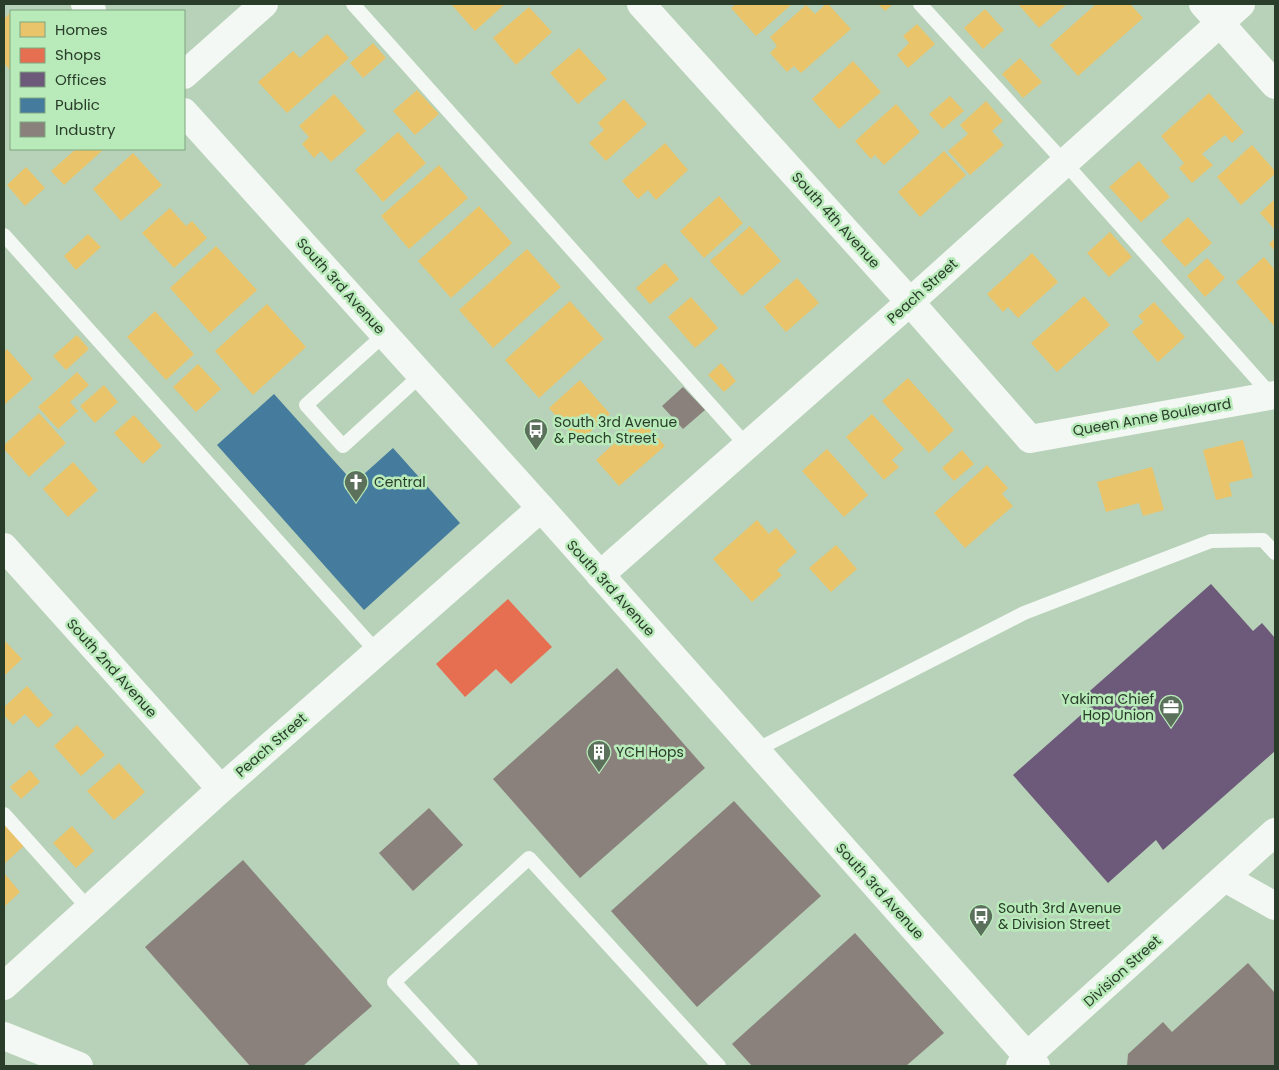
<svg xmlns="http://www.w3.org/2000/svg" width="1279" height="1070" font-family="Poppins,sans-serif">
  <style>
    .homes { fill: #e9c46a }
    .shops { fill: #e76f51 }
    .offices { fill: #6d597a }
    .public { fill: #457b9d }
    .industry { fill: #8a817c }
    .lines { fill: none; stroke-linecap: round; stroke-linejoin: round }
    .service { stroke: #f4f8f4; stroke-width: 14 }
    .minor { stroke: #f4f8f4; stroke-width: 28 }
    .tertiary { stroke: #f4f8f4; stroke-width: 28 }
    .labels { text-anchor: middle; stroke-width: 5; stroke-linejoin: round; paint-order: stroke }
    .street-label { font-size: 14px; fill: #293d2a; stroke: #b9eab9 }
    .poi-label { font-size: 14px; fill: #293d2a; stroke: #b9eab9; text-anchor: start }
  </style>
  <rect width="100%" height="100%" fill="#b7d2b8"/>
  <!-- homes -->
  <path class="homes" d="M451,4h54l-30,27z
    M736,4h56l-36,32 -25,-28z
    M826,4h2l23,25 -50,44 -7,-7 -7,6 -17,-19 7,-7 -7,-9 36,-32 9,9z
    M878,4h15l-8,7z
    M1018,4h49l-28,24z
    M1096,4h34l13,14 -65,58 -28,-31z
    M529,7l23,25 -36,33 -23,-27z
    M985,9l19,21 -21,19 -19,-21z
    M10,13l1,2v53l-1,2 -6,-7v-44z
    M917,24l18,20 -27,24 -11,-13 12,-12 -6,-7z
    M327,34l22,24 -62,55 -29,-31 35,-31 7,7z
    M373,43l13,15 -23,20 -13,-15z
    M579,48l28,31 -29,25 -28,-31z
    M1020,58l22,24 -19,16 -21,-24z
    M853,61l28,31 -42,37 -27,-30z
    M417,90l22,24 -24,21 -22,-24z
    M1209,93l35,39 -12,11 -7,-8 -23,19 11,11 -21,18 -13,-15 5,-5 -23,-27z
    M334,94l32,37 -35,31 -10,-11 -7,7 -12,-14 7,-7 -10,-11z
    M950,96l14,15 -21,18 -14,-15z
    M624,99l23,25 -41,37 -17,-18 15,-13 -6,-7z
    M986,101l17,20 -11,10 12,14 -34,30 -22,-24 20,-17 -8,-9z
    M896,104l24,28 -36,33 -9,-10 -4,4 -16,-18z
    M398,132l28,31 -43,39 -28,-32z
    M665,143l23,27 -32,30 -8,-10 -10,9 -16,-18z
    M1252,145l23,26v3l-34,31 -24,-28z
    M76,149h28l-40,36 -13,-14z
    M944,151l22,24 -46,42 -22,-25z
    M133,153l29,32 -41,36 -28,-32z
    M1139,161l31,36 -29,25 -32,-35z
    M439,165l29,33 -59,51 -28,-33z
    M26,167l19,21 -20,18 -18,-21z
    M719,196l24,27 -39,35 -24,-27z
    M1275,199v31l-15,-17z
    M479,206l33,37 -61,55 -33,-37z
    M170,208l16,18 6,-5 15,17 -33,30 -32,-35z
    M1188,217l24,26 -27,24 -24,-26z
    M750,226l31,35 -39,35 -32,-35z
    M1110,232l22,25 -23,20 -22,-24z
    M88,234l13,13 -25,23 -12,-14z
    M1275,238v13l-6,-7z
    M216,246l41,44 -47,43 -40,-45z
    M527,249l34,38 -68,61 -34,-38z
    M1032,253l26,29 -40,36 -10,-11 -5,5 -16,-18z
    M1264,257l11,13v57l-39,-45z
    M1207,258l18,20 -20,19 -18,-21z
    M665,263l14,16 -29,25 -14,-16z
    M797,278l22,25 -33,29 -22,-25z
    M1084,296l26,29 -53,47 -26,-29z
    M691,297l27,31 -23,20 -27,-31z
    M570,301l34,38 -65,59 -34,-38z
    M1154,302l31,35 -27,25 -26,-30 12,-10 -6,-6z
    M267,304l39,43 -53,48 -38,-44z
    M155,311l39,43 -28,26 -39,-43z
    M77,335l12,14 -23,21 -13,-14z
    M7,349l26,30 -29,26v-53z
    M721,363l15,18 -12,11 -16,-17z
    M198,364l23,25 -25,23 -23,-25z
    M77,372l12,13 -19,17 8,9 -20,18 -20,-22z
    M908,378l46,52 -25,23 -47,-52z
    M580,380l30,34 -31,28 -30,-34z
    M104,385l14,17 -23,21 -15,-17z
    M39,413l27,30 -37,34 -25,-28v-4z
    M872,414l32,35 -12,11 7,7 -15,13 -38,-43z
    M134,415l28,31 -19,18 -29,-31z
    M641,419l24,27 -46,40 -23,-26z
    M1243,440l10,37 -24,6 3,13 -16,4 -13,-50z
    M827,449l41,46 -24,22 -42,-46z
    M962,450l12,14 -20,17 -12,-13z
    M73,462l25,28 -30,27 -25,-28z
    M987,465l21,23 -6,6 11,12 -48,42 -31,-35z
    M1152,467l12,43 -21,6 -4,-13 -33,9 -9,-30z
    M757,520l12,14 7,-6 21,24 -20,18 5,5 -30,27 -39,-43z
    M836,545l21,24 -26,23 -22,-24z
    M4,640l18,19 -18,17z
    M27,686l26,29 -15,13 -13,-14 -12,11 -9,-10v-8z
    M77,725l28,30 -24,21 -27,-30z
    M119,763l26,29 -31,28 -27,-29z
    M30,770l10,12 -19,17 -11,-12z
    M4,822l21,23 -21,19z
    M72,826l22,25 -18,17 -23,-25z
    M4,873l16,19 -16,15z"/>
  <!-- shops -->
  <path class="shops" d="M508,599l44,48 -41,37 -15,-15 -31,28 -29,-33z"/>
  <!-- offices -->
  <path class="offices" d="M1211,584l42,47 9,-8 13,15v113l-112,99 -7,-10 -48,43 -95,-108 78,-69 -8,-9z"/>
  <!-- public -->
  <path class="public" d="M274,394l80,89 39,-35 67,75 -96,87 -147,-165z"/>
  <!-- industry -->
  <path class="industry" d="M683,387l22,23 -22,19 -21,-23z
    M617,668l88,100 -125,110 -87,-99z
    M734,801l87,95 -124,111 -86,-96z
    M429,808l34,37 -50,46 -34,-38z
    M243,860l129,146 -69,60h-53l-105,-119z
    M855,933l89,100 -38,33h-154l-20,-22z
    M1248,963l27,30v73h-148l1,-12 35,-32 9,10z"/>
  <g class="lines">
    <!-- service -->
    <path class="service" d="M353,4l394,442
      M920,4l145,159 207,233
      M4,235l373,417
      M384,335l-78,70 37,41 78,-71
      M756,750l268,-137 187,-72 52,-1 12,13
      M4,814l85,95
      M471,1066l-77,-84 135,-124 190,208"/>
    <!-- minor -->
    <path class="minor" d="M641,4l269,298 120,137 245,-44
      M1203,4l72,81
      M184,75l80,-71
      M4,547l217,242
      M600,575l310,-273 331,-298
      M1225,878l50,28
      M4,986l217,-197 320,-281
      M4,1036l75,30
      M1020,1066l7,-10 248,-224"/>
    <!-- tertiary -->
    <path class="tertiary" d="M85,4l7,7
      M184,112l357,396 495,558"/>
  </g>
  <!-- icons -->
  <defs>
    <g id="bus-pin" transform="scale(1.25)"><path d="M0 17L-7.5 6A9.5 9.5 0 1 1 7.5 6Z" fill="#5b715c" stroke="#b9eab9"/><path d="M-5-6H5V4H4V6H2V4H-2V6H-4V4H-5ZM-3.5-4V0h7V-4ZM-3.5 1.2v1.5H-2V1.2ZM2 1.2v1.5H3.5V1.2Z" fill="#fff"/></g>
    <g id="church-pin" transform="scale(1.25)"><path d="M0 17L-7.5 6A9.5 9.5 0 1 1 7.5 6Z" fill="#5b715c" stroke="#b9eab9"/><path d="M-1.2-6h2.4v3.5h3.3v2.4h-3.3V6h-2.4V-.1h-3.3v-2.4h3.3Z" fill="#fff"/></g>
    <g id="office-pin" transform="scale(1.25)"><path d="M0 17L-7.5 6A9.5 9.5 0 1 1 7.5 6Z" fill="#5b715c" stroke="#b9eab9"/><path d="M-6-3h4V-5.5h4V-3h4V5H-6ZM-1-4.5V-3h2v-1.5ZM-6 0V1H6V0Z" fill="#fff"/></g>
    <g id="building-pin" transform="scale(1.25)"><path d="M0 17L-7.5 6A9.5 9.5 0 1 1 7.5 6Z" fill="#5b715c" stroke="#b9eab9"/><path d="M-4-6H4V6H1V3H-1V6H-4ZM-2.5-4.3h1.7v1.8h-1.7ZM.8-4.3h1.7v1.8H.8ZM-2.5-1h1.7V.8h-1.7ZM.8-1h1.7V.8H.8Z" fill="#fff"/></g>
  </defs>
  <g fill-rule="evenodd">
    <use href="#bus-pin" x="536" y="430"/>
    <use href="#church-pin" x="356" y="482"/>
    <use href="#office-pin" x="1171" y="707"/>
    <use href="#building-pin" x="599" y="752"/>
    <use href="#bus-pin" x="981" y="916"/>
  </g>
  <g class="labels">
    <!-- street labels -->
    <g class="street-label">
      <text transform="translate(836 220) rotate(48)" y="5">South 4th Avenue</text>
      <text transform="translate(341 286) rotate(48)" y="5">South 3rd Avenue</text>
      <text transform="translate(922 291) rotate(-42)" y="5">Peach Street</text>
      <text transform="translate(1152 417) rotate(-10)" y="5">Queen Anne Boulevard</text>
      <text transform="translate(611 588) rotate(48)" y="5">South 3rd Avenue</text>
      <text transform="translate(112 668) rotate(48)" y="5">South 2nd Avenue</text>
      <text transform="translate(271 745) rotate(-41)" y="5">Peach Street</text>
      <text transform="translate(880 891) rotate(48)" y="5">South 3rd Avenue</text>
      <text transform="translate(1122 971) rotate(-42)" y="5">Division Street</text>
    </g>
    <!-- poi labels -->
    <g class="poi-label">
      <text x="554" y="427">South 3rd Avenue<tspan x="554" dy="16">&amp; Peach Street</tspan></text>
      <text x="374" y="487">Central</text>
      <text x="1154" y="704" text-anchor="end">Yakima Chief<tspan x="1154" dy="16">Hop Union</tspan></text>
      <text x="616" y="757">YCH Hops</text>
      <text x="998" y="913">South 3rd Avenue<tspan x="998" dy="16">&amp; Division Street</tspan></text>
    </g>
  </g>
  <!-- border -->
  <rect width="1279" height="1070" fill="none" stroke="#293d2a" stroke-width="10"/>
  <!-- legend -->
  <rect x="10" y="10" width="175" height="140" fill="#b9eab9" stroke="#7fa580"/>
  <rect x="20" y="22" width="25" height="15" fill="#e9c46a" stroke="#7fa580"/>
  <text x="55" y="35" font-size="15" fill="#293d2a">Homes</text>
  <rect x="20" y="48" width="25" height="15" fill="#e76f51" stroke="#7fa580"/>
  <text x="55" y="60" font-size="15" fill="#293d2a">Shops</text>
  <rect x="20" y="72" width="25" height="15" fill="#6d597a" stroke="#7fa580"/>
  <text x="55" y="85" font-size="15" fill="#293d2a">Offices</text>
  <rect x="20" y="98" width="25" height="15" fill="#457b9d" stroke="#7fa580"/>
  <text x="55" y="110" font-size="15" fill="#293d2a">Public</text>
  <rect x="20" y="122" width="25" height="15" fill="#8a817c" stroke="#7fa580"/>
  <text x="55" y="135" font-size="15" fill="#293d2a">Industry</text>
</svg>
